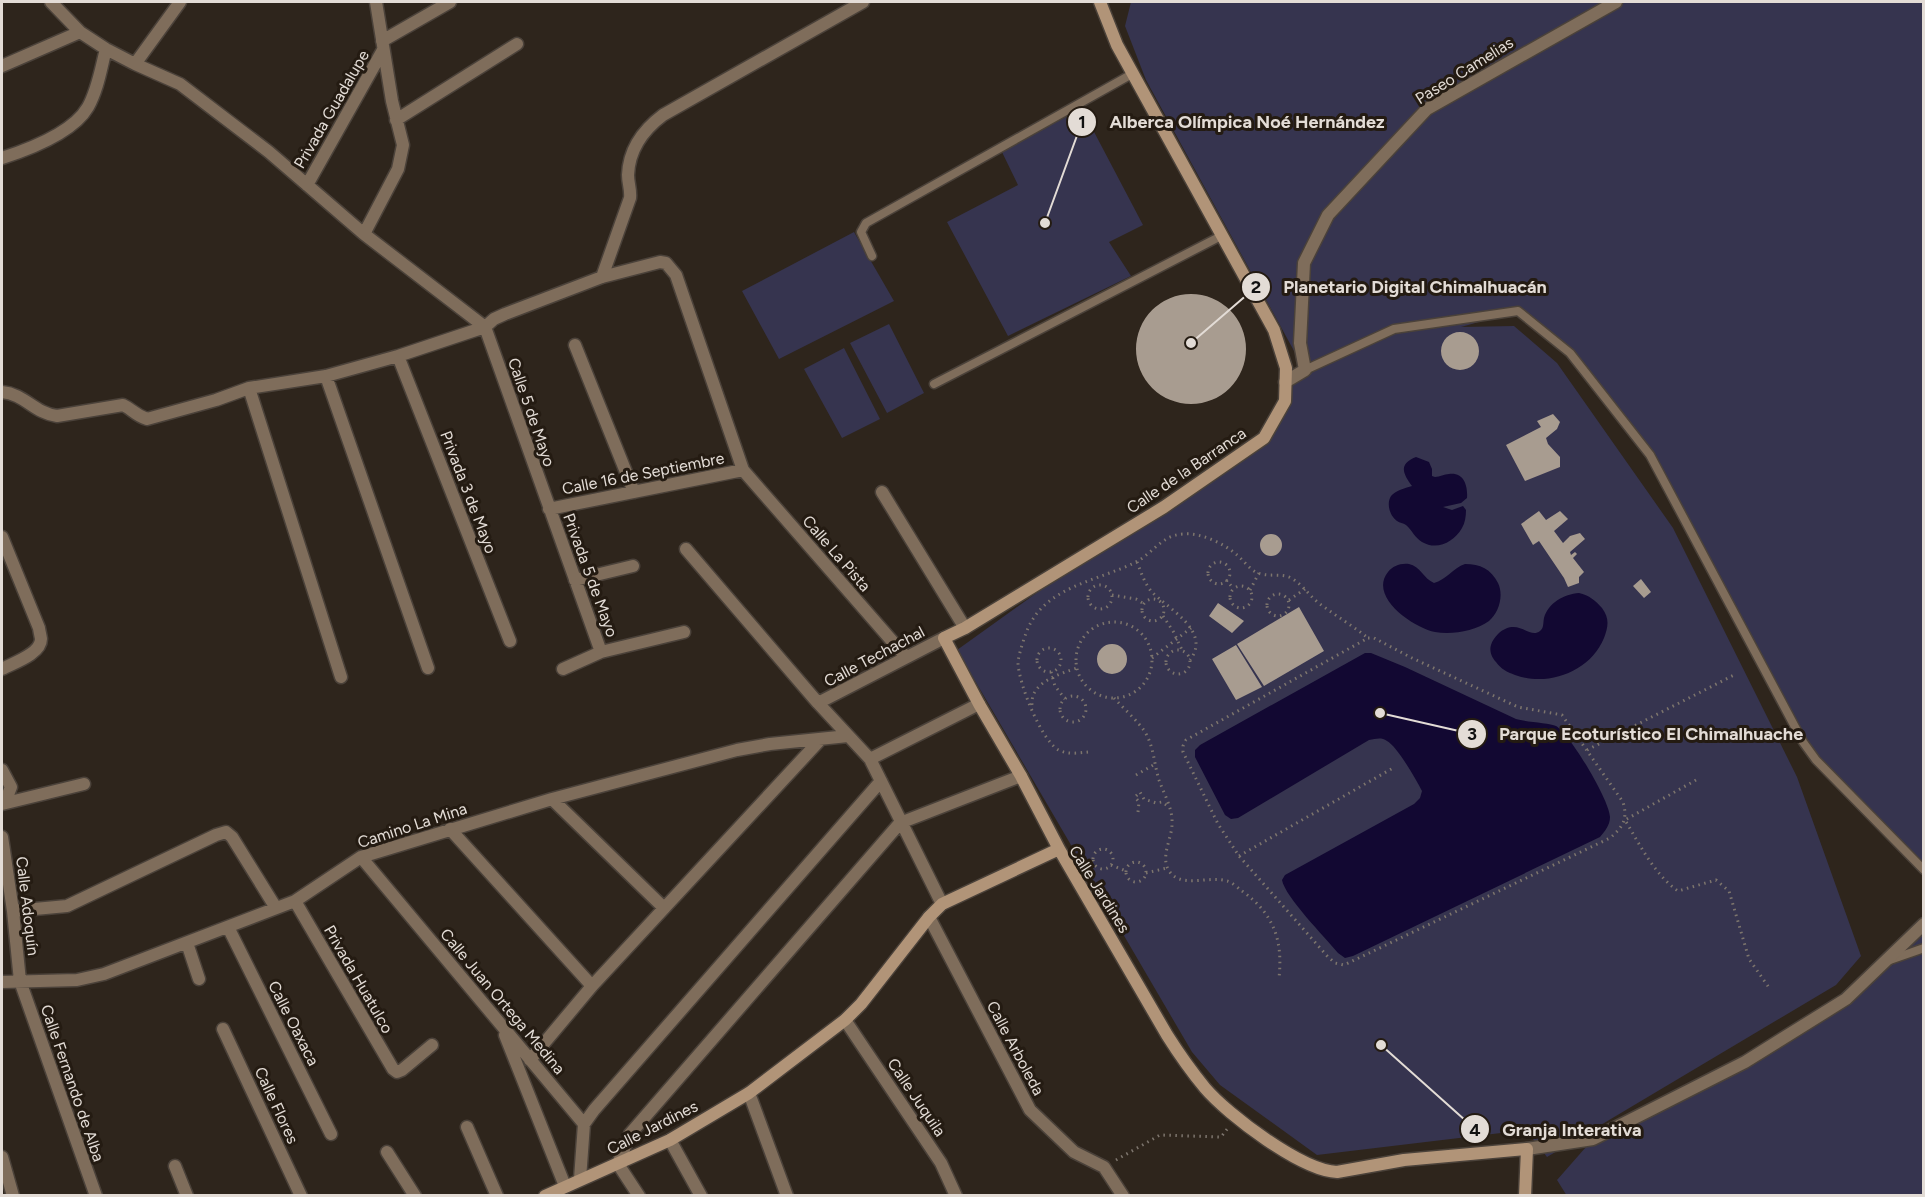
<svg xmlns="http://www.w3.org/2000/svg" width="1925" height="1197" font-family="Figtree,sans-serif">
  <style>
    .green { fill: #36344f }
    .water { fill: #120832 }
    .building { fill: #a89c90 }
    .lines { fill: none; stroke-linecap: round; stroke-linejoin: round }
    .service-casing { stroke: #4b423a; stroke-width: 11 }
    .minor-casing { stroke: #4b423a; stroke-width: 15 }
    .tertiary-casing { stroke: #4b423a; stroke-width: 15 }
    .secondary-casing { stroke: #4b423a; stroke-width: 15 }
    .path { stroke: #7d756d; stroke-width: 3; stroke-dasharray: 1.5 4.5; stroke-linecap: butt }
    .service { stroke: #7f6d5b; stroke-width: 8 }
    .minor { stroke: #7f6d5b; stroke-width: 12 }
    .tertiary { stroke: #7f6d5b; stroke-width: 12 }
    .secondary { stroke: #b19478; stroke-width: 12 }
    .labels { text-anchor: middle; stroke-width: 6; stroke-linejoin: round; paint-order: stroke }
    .street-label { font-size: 16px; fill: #e3dcd6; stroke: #241b12 }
    .leader { fill: none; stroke: #e3dcd6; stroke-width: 2 }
    .callout-dot { fill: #e3dcd6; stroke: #241b12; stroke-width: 2 }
    .mark-label { font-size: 18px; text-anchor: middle; font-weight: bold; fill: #111 }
    .callout-label { font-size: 18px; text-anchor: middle; font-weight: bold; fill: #e3dcd6; stroke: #241b12; stroke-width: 6; stroke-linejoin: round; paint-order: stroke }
  </style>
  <rect width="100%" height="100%" fill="#2e251c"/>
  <!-- green -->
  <path class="green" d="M1131,2h792v868l-120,-128 -153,-287 -80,-102 -52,-42 -57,16 53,-1 43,37 116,165 124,249 64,179 -25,29 -289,172 -21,-27 -209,25 -97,-70 -28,-33 -235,-402 319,-229 12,-37 17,-13 -159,-291 -21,-54z
    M1082,109l61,116 -34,17 22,34 -123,60 -61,-114 71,-37 -17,-35z
    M854,232l40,69 -115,58 -37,-68z
    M889,324l35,69 -37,20 -37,-70z
    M844,348l36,71 -38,19 -38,-69z
    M1923,924v271l-356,1 -10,-16 36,-41 135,-68 118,-72z"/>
  <!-- water -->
  <path class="water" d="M1416,457l13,5 3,7v7l3,1c5,0 9,-3 14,-3 15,-2 19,12 18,24l-6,5 -18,4 9,3 11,-4 3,4c0,6 -1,13 -4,18 -8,14 -25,23 -40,14 -7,-4 -10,-12 -16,-17 -3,-2 -6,-2 -9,-4 -7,-5 -11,-17 -6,-25 5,-6 15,-8 21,-10 -9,-12 -14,-22 4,-29z
    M1465,564c15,0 26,5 33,19 6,12 1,30 -9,38 -14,10 -37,14 -54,11 -21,-4 -67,-35 -47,-60 5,-6 12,-9 21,-8 11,2 15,15 25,19 12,-3 19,-15 31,-19z
    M1579,593c10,2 17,8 23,15 8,11 6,19 2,30 -14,34 -56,49 -89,37 -8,-3 -14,-6 -19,-13 -4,-4 -7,-11 -5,-17 1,-4 4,-8 7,-11 20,-18 31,6 42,-3 4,-3 3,-8 4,-13 4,-15 20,-24 35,-25z
    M1365,653h6l34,14 111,52c10,3 34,4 40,7 14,8 54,75 54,91 0,8 -5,14 -10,20l-247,119 -8,2 -7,-5c-13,-16 -53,-56 -56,-73l3,-5 129,-71 6,-6 2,-7c-5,-10 -25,-45 -35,-50 -6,-4 -11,-2 -18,-1l-131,78 -7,1 -6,-4 -30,-58v-7l5,-5z"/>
  <!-- building -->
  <path class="building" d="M1136 349a55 55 0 1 1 110 0a55 55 0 1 1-110 0Z
    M1441 351a19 19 0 1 1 38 0a19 19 0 1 1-38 0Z
    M1553,414l7,8 -3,7 -11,9 2,6 12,13v10l-35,14 -19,-36 35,-18 -4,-6z
    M1539,511l7,9 14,-9 8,8 -14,12 9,12 7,-7 10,-3 5,6 -15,13 1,3 4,-3 2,2 -4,4 11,14 -5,5v6l-11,4 -4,-9 -25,-37 -6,4 -12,-21z
    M1260 545a11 11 0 1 1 22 0a11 11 0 1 1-22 0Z
    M1641,579l10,13 -7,6 -11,-12z
    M1218,603l26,18 -12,12 -23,-17z
    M1299,607l25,44 -60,35 -27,-42z
    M1097 659a15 15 0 1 1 30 0a15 15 0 1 1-30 0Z
    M1236,645l26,42 -26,13 -24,-41z"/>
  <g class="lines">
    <!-- service casing -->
    <g class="service-casing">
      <path id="service" d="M872,256l-11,-24 5,-9 266,-149
        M1305,370l89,-41 124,-18 52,42 80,102 153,287 13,18 108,110
        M934,384l289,-149
        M1887,961l37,-13"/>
    </g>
    <!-- minor casing -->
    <g class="minor-casing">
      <path id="minor" d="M51,2l29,30 26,17 29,15 45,20 89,68 95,82 121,93
        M382,41l68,-39
        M135,64l45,-62
        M2,66l78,-34
        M396,120l121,-76
        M2,158c28,-9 71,-25 86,-51 10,-18 13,-39 18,-58
        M307,185l76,-135
        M364,234l34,-65 5,-24 -11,-44 -16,-99
        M602,277l28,-79c1,-8 -2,-15 -2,-23 1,-26 15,-45 35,-60l200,-113
        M485,327l116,325
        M575,345l59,147
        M398,356l112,285
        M326,376l102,292
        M249,388l92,289
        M2,392c23,2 32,21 55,24l66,-11c9,4 12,10 24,14l69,-19 33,-12 77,-12 72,-20 87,-29 9,-8 11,-5 97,-37 58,-15 6,1 10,12 67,195 163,187
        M882,492l83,136
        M549,509l194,-39
        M2,537l37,91c0,1 2,10 2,11 0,15 -28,24 -39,30
        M686,549l132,154 52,56 72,145
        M575,580l58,-14
        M563,669l38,-17 83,-20
        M818,703l126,-65
        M870,759l109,-55
        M2,770l9,17 -4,10 -5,6
        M552,799l111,108
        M2,804l82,-20
        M450,829l142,157
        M2,837l11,74 7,70 76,215
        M361,857l223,267 -4,55
        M295,901l98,168 4,3 5,-2 30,-25
        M13,911l54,-5 149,-71 10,-3 6,5 44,71
        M929,917l101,193 44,42 30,15 19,29
        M228,927l103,207
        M187,943l12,36
        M2,982l75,-2 27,-6 191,-73 66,-44 191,-58 185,-49 33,-6 78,-8
        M845,1020l96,143 15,33
        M223,1029l78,167
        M505,1035l60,151
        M530,1060l62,-74 229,-247
        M749,1093l38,103
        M584,1124l10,-14 287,-329
        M467,1127l30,69
        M670,1140l31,56
        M1527,1149l66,-10 152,-77 101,-63 78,-75
        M387,1152l28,44
        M2,1157l11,39
        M175,1166l12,30
        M639,1196l-21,-32 12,-30 270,-311 121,-47"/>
    </g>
    <!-- tertiary casing -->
    <g class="tertiary-casing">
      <path id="tertiary" d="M1285,382l20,-12 -5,-27 4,-80 24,-48 99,-106 189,-107"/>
    </g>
    <!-- secondary casing -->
    <g class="secondary-casing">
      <path id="secondary" d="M1100,2l17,43 157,285 12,38 -1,33 -21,37 -100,69 -199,121 -21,10 35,66 42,72 38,73 108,186c12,19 24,36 38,53 23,27 97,83 132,84l67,-12 123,-11 -2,47
        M545,1196l125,-56 79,-47 96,-73 16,-16 68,-87 13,-13 117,-55"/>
    </g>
    <!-- path -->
    <path class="path" d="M1137,562c4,10 7,20 14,29 17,18 61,40 39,69
      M1208 573a11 11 0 1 1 22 0a11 11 0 1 1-22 0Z
      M1226,580l8,9
      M1088 597a12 12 0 1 1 24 0a12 12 0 1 1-24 0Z
      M1230 597a11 11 0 1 1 22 0a11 11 0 1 1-22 0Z
      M1250,590l9,-17
      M1267 605a11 11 0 1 1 22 0a11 11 0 1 1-22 0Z
      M1112,595l24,4 8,5
      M1142 610a11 11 0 1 1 22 0a11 11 0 1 1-22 0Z
      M1289,600l16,-11
      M1163,616l10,15 9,19
      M1076 660a38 38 0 1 1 76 0a38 38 0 1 1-76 0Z
      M1368,638h6l38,20 106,49 44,8 61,87c5,17 0,25 -13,36l-266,127 -9,-2 -7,-6 -89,-101 -21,-32 -35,-72v-6l3,-6z
      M1037 660a12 12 0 1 1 24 0a12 12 0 1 1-24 0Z
      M1166 662a12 12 0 1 1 24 0a12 12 0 1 1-24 0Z
      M1152,658l39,-30
      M1051,672l4,14 10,13
      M1060 709a13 13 0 1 1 26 0a13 13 0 1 1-26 0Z
      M1114,698c10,11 23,22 31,34 9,15 9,32 14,48 5,14 14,29 13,44 0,14 -11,31 -4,45 11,21 40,6 59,12 5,1 11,7 15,10 32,23 41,49 37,87
      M1032,705c-2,-23 28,-31 45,-37
      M1587,750l149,-76
      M1088,752c-10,1 -22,3 -31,-3 -17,-12 -38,-65 -39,-86 0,-7 8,-32 12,-39 20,-38 69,-44 104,-61 19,-9 27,-28 49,-29 17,-2 42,10 54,21 6,5 11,12 17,16 11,7 24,2 35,6 13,6 20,19 31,27 16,12 33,22 48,34
      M1136,775l19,-11
      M1696,780l-71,40c15,25 29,54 53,71l38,-11 13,11 20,68 21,30
      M1138,812l1,-10 -4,-5 5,-5 4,7 12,4 6,-1 7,5
      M1093 859a10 10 0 1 1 20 0a10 10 0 1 1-20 0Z
      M1239,856l154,-88
      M1126 872a10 10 0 1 1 20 0a10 10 0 1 1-20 0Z
      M1111,865l15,6
      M1146,873l21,-5
      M1116,1160l44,-25 61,2 7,-9"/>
    <!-- service -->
    <use href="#service" class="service"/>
    <!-- minor -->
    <use href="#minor" class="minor"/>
    <!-- tertiary -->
    <use href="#tertiary" class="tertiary"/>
    <!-- secondary -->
    <use href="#secondary" class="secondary"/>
  </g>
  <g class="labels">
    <!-- street labels -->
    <g class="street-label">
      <text transform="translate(1464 70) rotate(-32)" y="6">Paseo Camelias</text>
      <text transform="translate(331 109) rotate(-60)" y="6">Privada Guadalupe</text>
      <text transform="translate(532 412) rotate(71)" y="6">Calle 5 de Mayo</text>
      <text transform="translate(1186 470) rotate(-34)" y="6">Calle de la Barranca</text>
      <text transform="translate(643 473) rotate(-11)" y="6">Calle 16 de Septiembre</text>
      <text transform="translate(469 492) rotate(69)" y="6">Privada 3 de Mayo</text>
      <text transform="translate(837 553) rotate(49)" y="6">Calle La Pista</text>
      <text transform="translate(591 575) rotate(70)" y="6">Privada 5 de Mayo</text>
      <text transform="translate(874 656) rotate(-28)" y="6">Calle Techachal</text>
      <text transform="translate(412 825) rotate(-18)" y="6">Camino La Mina</text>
      <text transform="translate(1100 889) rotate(58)" y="6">Calle Jardines</text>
      <text transform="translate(28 906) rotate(83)" y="6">Calle Adoquín</text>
      <text transform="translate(359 979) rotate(60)" y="6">Privada Huatulco</text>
      <text transform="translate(503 1001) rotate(50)" y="6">Calle Juan Ortega Medina</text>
      <text transform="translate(294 1023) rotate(63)" y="6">Calle Oaxaca</text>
      <text transform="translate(1016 1048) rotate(62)" y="6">Calle Arboleda</text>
      <text transform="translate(73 1083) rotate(71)" y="6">Calle Fernando de Alba</text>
      <text transform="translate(917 1097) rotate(56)" y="6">Calle Juquila</text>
      <text transform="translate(277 1105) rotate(65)" y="6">Calle Flores</text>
      <text transform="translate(652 1127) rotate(-27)" y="6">Calle Jardines</text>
    </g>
  </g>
  <!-- callouts -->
  <path class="leader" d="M1045 223L1082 122M1191 343L1256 287M1380 713L1472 734M1381 1045L1475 1129"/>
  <g class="callout-dot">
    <circle cx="1045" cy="223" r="6"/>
    <circle cx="1191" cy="343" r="6"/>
    <circle cx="1380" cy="713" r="6"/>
    <circle cx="1381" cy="1045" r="6"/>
    <circle cx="1082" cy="122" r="15"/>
    <circle cx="1256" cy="287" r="15"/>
    <circle cx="1472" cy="734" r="15"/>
    <circle cx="1475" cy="1129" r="15"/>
  </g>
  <g class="mark-label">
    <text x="1082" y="128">1</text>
    <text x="1256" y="293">2</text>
    <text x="1472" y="740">3</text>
    <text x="1475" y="1136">4</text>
  </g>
  <g class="callout-label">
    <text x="1247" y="128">Alberca Olímpica Noé Hernández</text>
    <text x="1415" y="293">Planetario Digital Chimalhuacán</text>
    <text x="1651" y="740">Parque Ecoturístico El Chimalhuache</text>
    <text x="1572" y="1136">Granja Interativa</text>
  </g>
  <!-- border -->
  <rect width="1925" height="1197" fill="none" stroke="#e3dcd6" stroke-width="6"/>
</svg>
